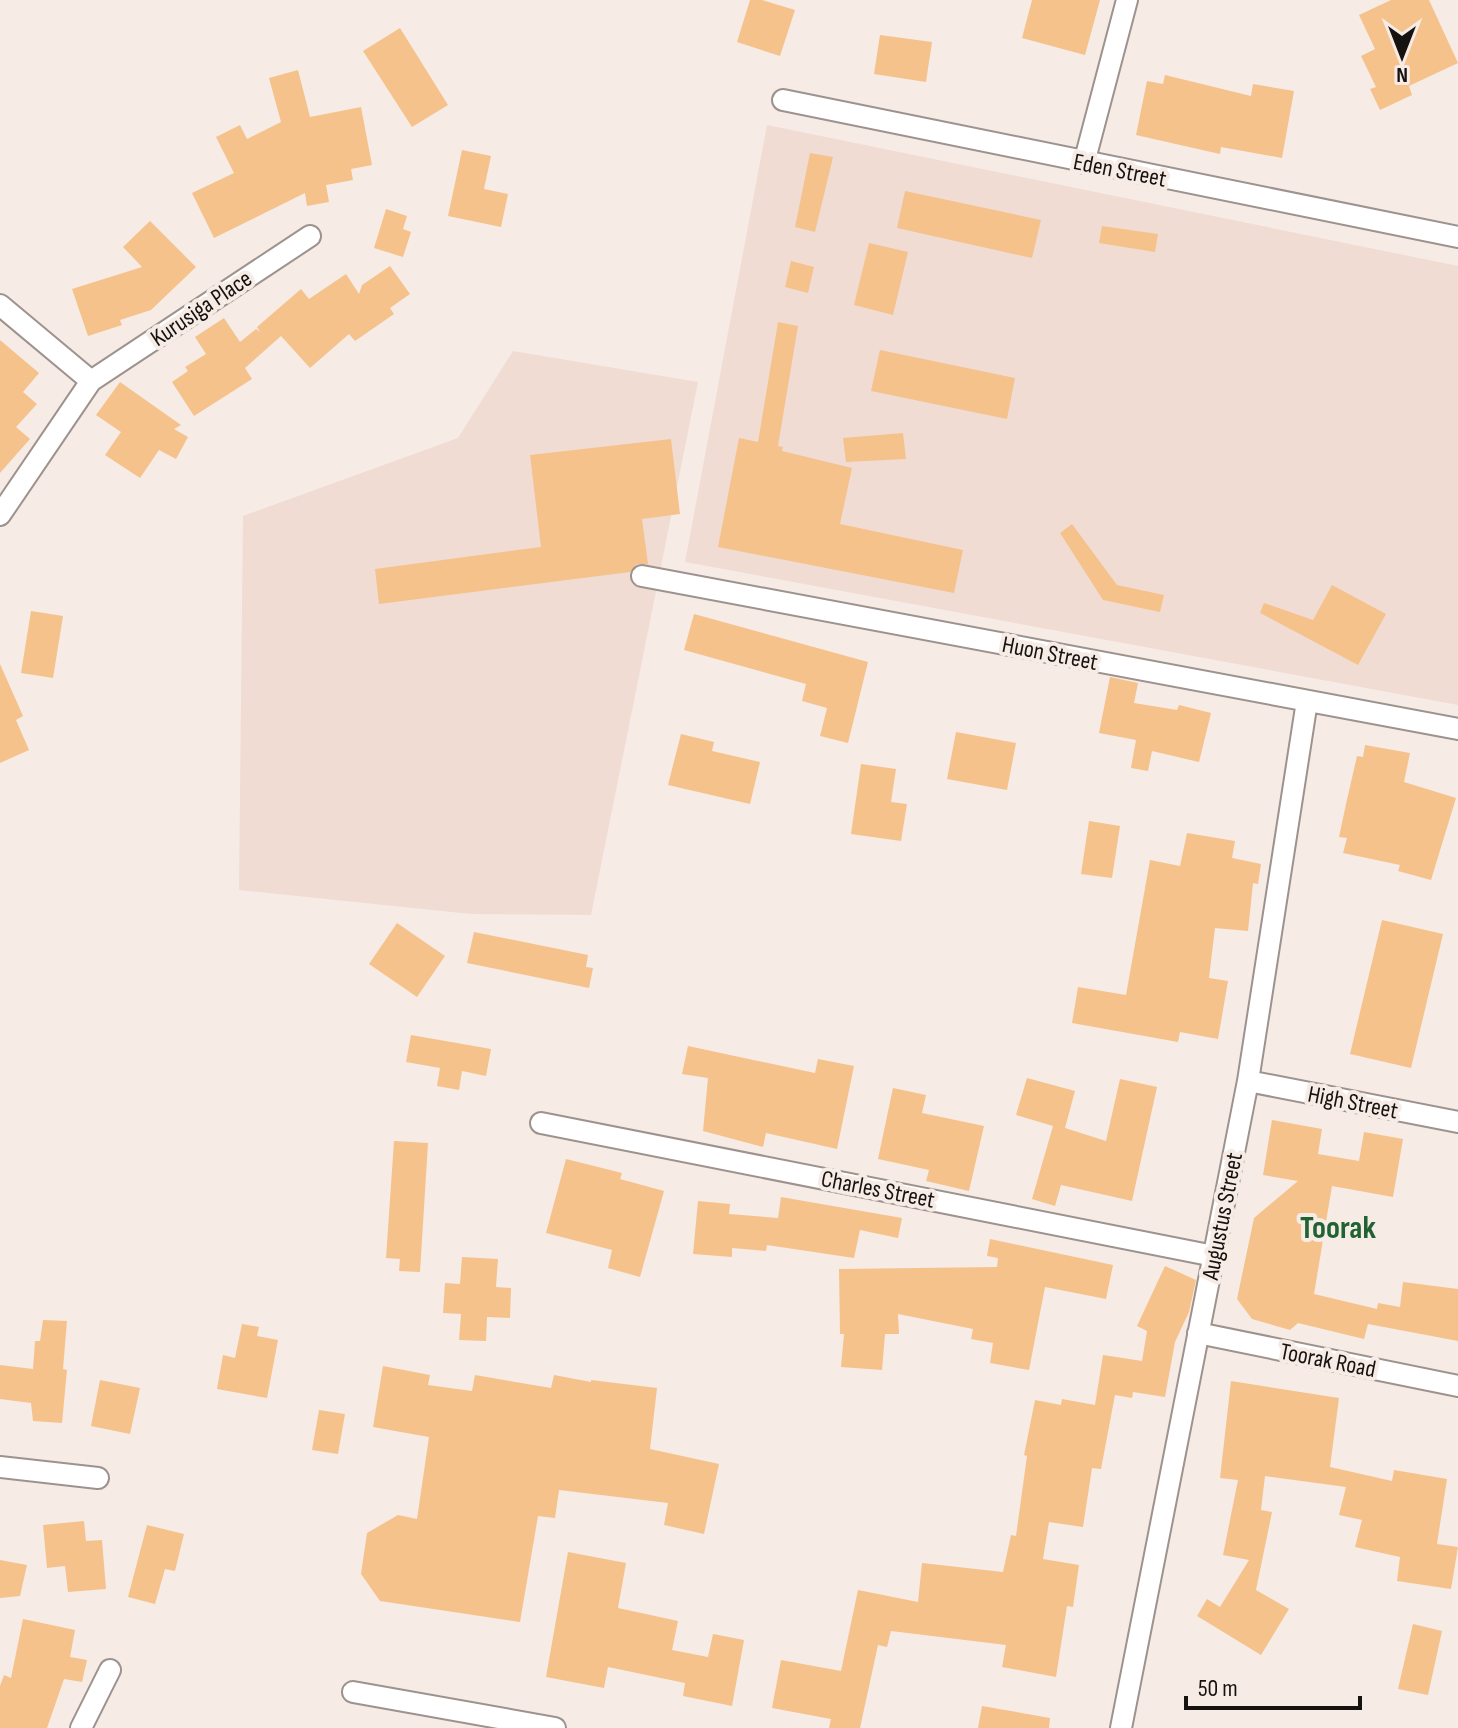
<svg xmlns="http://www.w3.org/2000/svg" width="1458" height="1728" font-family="'Sofia Sans Condensed',sans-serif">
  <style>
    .built { fill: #f0dcd3 }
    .building { fill: #f5c28c }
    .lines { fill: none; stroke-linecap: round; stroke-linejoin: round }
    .street-casing { stroke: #9d928d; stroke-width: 24 }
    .street { stroke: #fff; stroke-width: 20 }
    .labels { text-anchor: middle; stroke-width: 8; stroke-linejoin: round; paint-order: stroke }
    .street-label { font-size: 24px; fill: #161210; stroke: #f7ebe5 }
    .district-label { font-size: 32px; font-weight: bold; fill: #216233; stroke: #f7ebe5 }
  </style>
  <rect width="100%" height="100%" fill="#f7ebe5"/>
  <!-- built -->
  <path class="built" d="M767,125l691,141v439l-773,-143z
    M513,351l185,31 -107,533 -120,-1 -232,-24 4,-374 215,-78z"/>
  <!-- building -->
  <path class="building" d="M750,0h12l33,10 -15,46 -43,-14z
    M1032,0h68l-15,55 -63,-17z
    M1391,0h38l29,63 -49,23 3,9 -32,15 -10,-21 6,-2 -15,-31 14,-7 -16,-34z
    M400,28l48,77 -36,22 -49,-76z
    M880,35l52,7 -6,40 -52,-8z
    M298,70l12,47 51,-10 11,58 -21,4 2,11 -27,5 3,17 -22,4 -2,-13 -91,45 -22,-45 42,-20 -18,-36 24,-12 7,14 34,-17 -12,-44z
    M1165,75l86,21 2,-12 41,7 -12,67 -61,-11 -1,7 -84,-19 11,-54 16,3z
    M462,150l29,6 -7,33 24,5 -7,33 -53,-11z
    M810,153l23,4 -18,75 -20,-5z
    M905,191l136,29 -9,38 -135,-30z
    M386,209l21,7 -4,13 8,3 -8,25 -29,-9z
    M150,221l46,46 -45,43 -31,10 2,5 -34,11 -16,-47 70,-22 -19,-20z
    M1102,226l56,8 -3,18 -56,-9z
    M869,243l39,9 -15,63 -39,-10z
    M791,261l23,6 -6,26 -23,-6z
    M390,266l20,28 -20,14 4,6 -39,27 -6,-7 -39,34 -29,-32 -36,32 7,11 -58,37 -22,-34 16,-11 -3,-4 21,-13 -11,-17 29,-19 16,24 16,-13 4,3 -3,-5 44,-38 8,10 37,-25 13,20 3,-9z
    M778,322l20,4 -20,120 5,1 -1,4 70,17 -12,56 123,26 -9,43 -236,-46 21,-109 19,4z
    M0,340l39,33 -16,19 14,12 -21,23 14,12 -30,34z
    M880,350l135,28 -8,41 -136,-28z
    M120,382l61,43 -7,4 14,8 -12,22 -17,-9 -19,28 -35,-23 16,-23 -25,-17z
    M903,433l3,26 -60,3 -3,-24z
    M671,439l9,75 -38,5 6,45h-11l-7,8 -251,32 -4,-35 166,-22 -11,-92z
    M1072,524l45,61 47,10 -4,17 -57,-12 -43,-67z
    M1332,585l54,29 -28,51 -98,-52 4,-10 49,17z
    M31,611l32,5 -10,62 -32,-5z
    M694,614l174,48 -20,81 -28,-7 7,-28 -25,-7 4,-17 -122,-34z
    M0,664l23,52 -7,4 13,30 -29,13z
    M1110,677l28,6 -4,20 43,7 2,-5 32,8 -12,49 -47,-11 -4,20 -17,-3 5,-28 -37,-7z
    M956,732l60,11 -9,47 -60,-11z
    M681,734l33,8 -2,9 48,11 -10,42 -82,-19z
    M1365,745l45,8 -6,29 52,16 -25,82 -33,-9 2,-6 -57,-12 4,-15 -8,-1 7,-33 11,-48 6,1z
    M861,764l35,5 -5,33 16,2 -6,37 -50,-7z
    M1089,821l31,5 -8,52 -31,-4z
    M1187,833l48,8 -3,17 29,6 -3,20 -5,-1 -5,48 -33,-3 -6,50 19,3 -10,58 -38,-7 -2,10 -106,-19 6,-36 48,8 24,-135 30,6z
    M1382,920l61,14 -32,134 -61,-14z
    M397,923l48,33 -28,41 -48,-33z
    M474,932l114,23 -2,12 7,1 -4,20 -122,-25z
    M411,1035l80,14 -5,27 -24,-5 -3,19 -22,-4 3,-18 -34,-6z
    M688,1046l127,27 3,-14 36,7 -17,83 -71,-16 -3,14 -60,-16 5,-53 -26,-4z
    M1027,1078l48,13 -10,37 41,13 14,-62 37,8 -25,114 -71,-16 -6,21 -23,-7 21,-73 -37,-11z
    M893,1088l33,7 -4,18 62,13 -15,65 -43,-10 3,-11 -51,-11z
    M1272,1120l50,9 -4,25 41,7 5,-29 39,7 -10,58 -61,-11 -18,108 63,15 1,-6 22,4 3,-25 55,7v52l-90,-17 -4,15 -66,-16 -8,7 -38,-11 -15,-20 17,-81 44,-37 -35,-6z
    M394,1141l34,2 -8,129 -21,-1 1,-12 -14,-1z
    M566,1159l56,14 -2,6 44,12 -24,86 -32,-9 4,-18 -66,-17z
    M781,1197l121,21 -4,20 -38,-8 -6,28 -87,-13 -1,6 -34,-3v9l-39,-3 5,-53 32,3 -1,10 49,4z
    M990,1239l123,26 -7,34 -61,-12 -16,83 -39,-7 3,-20 -22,-4 2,-10 -75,-15 1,20h-14l-3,36 -41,-3 3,-33h-4l-1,-65 158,-2 1,-9 -11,-2z
    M462,1257l36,2 -2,28 15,1 -1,30 -23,-1 -1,24 -27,-1 2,-26 -18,-1 2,-30 15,1z
    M1165,1266l31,14 -7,32 -14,30 -10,55 -32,-5 -1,6 -17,-3 -14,74 -9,-1 -9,59 -34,-5 -6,37 36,6 -6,42 -6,-1 -11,71 -54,-10 4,-22 -115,-14 -4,16 -9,-2 -18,83h-31l2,-9 -59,-11 9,-48 60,11 17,-81 60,12 4,-39 81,9 8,-37 5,1 11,-80 -3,-1 11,-55 26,5 1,-6 33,6 8,-50 39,6 5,-30 -10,-5z
    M43,1320l24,1 -4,48 4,1 -5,53 -29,-2 -2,-18 -31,-4v-34l33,4 2,-28h5z
    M242,1324l17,3 -2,9 21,4 -11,58 -50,-9 6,-34 12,3z
    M383,1366l47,9 -2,10 44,6 3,-16 76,13 3,-13 37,7v-2l66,8 -7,61 69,15 -15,70 -40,-9 4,-22 -109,-13 -4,28 -17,-2 -18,106 -140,-21 -19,-27 6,-41 31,-18 19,4 12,-82 -56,-10z
    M100,1380l40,8 -10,46 -39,-8z
    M1231,1381l108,17 -9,69 62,14 2,-11 53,9 -10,65 21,3 -7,42 -54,-8 3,-24 -45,-10 7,-27 -23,-5 7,-28 -81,-11 -4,34 11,2 -16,78 33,19 -28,46 -64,-39 10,-17 13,8 29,-47 -26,-5 15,-75 -18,-2z
    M319,1410l26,4 -7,40 -26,-4z
    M84,1521l2,20 16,-1 4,49 -38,3 -3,-26 -18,2 -4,-43z
    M147,1525l37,9 -9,37 -10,-2 -10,35 -27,-7z
    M568,1552l58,11 -8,45 60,13 -6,29 36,7 5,-23 31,6 -12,66 -49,-10 2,-13 -77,-16 -4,21 -58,-11z
    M0,1560l27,5 -7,31 -20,2z
    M23,1619l52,11 -5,27 17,3 -5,22 -18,-3 -17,49h-47v-42l4,-11 7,3z
    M1413,1624l29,7 -14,64 -30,-6z
    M982,1706l68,12 -1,10h-71z"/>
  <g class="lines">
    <!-- street casing -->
    <g class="street-casing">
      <path id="street" d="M783,100l675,137
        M1084,163l43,-163
        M0,305l91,76
        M0,515l91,-134 219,-145
        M642,576l816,153
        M1248,1081l210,41
        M541,1123l673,133
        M1198,1333l260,53
        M0,1467l98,11
        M353,1692l202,36
        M81,1728l29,-58
        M1121,1728l127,-647 59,-380"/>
    </g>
    <!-- street -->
    <use href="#street" class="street"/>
  </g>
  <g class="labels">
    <!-- street labels -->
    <g class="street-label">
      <text transform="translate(1120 170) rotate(11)" y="8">Eden Street</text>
      <text transform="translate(201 308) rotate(-34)" y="8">Kurusiga Place</text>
      <text transform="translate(1050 653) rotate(11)" y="8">Huon Street</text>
      <text transform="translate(1353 1102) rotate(11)" y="8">High Street</text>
      <text transform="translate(878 1189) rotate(11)" y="8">Charles Street</text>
      <text transform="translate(1222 1216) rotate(-79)" y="8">Augustus Street</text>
      <text transform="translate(1328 1360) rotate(11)" y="8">Toorak Road</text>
    </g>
    <!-- district labels -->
    <g class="district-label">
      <text x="1338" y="1238">Toorak</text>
    </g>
  </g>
  <!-- north arrow -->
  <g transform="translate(1402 56) rotate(180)" stroke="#f7ebe5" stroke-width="6" paint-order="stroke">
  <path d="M0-6L14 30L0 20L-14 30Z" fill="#161210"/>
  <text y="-12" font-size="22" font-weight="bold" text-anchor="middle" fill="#161210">N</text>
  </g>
  <!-- scale -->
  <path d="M1186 1696v12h174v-12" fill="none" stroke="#161210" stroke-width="4"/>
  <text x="1198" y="1696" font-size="24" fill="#161210" stroke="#f7ebe5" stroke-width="6" paint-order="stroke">50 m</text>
</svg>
